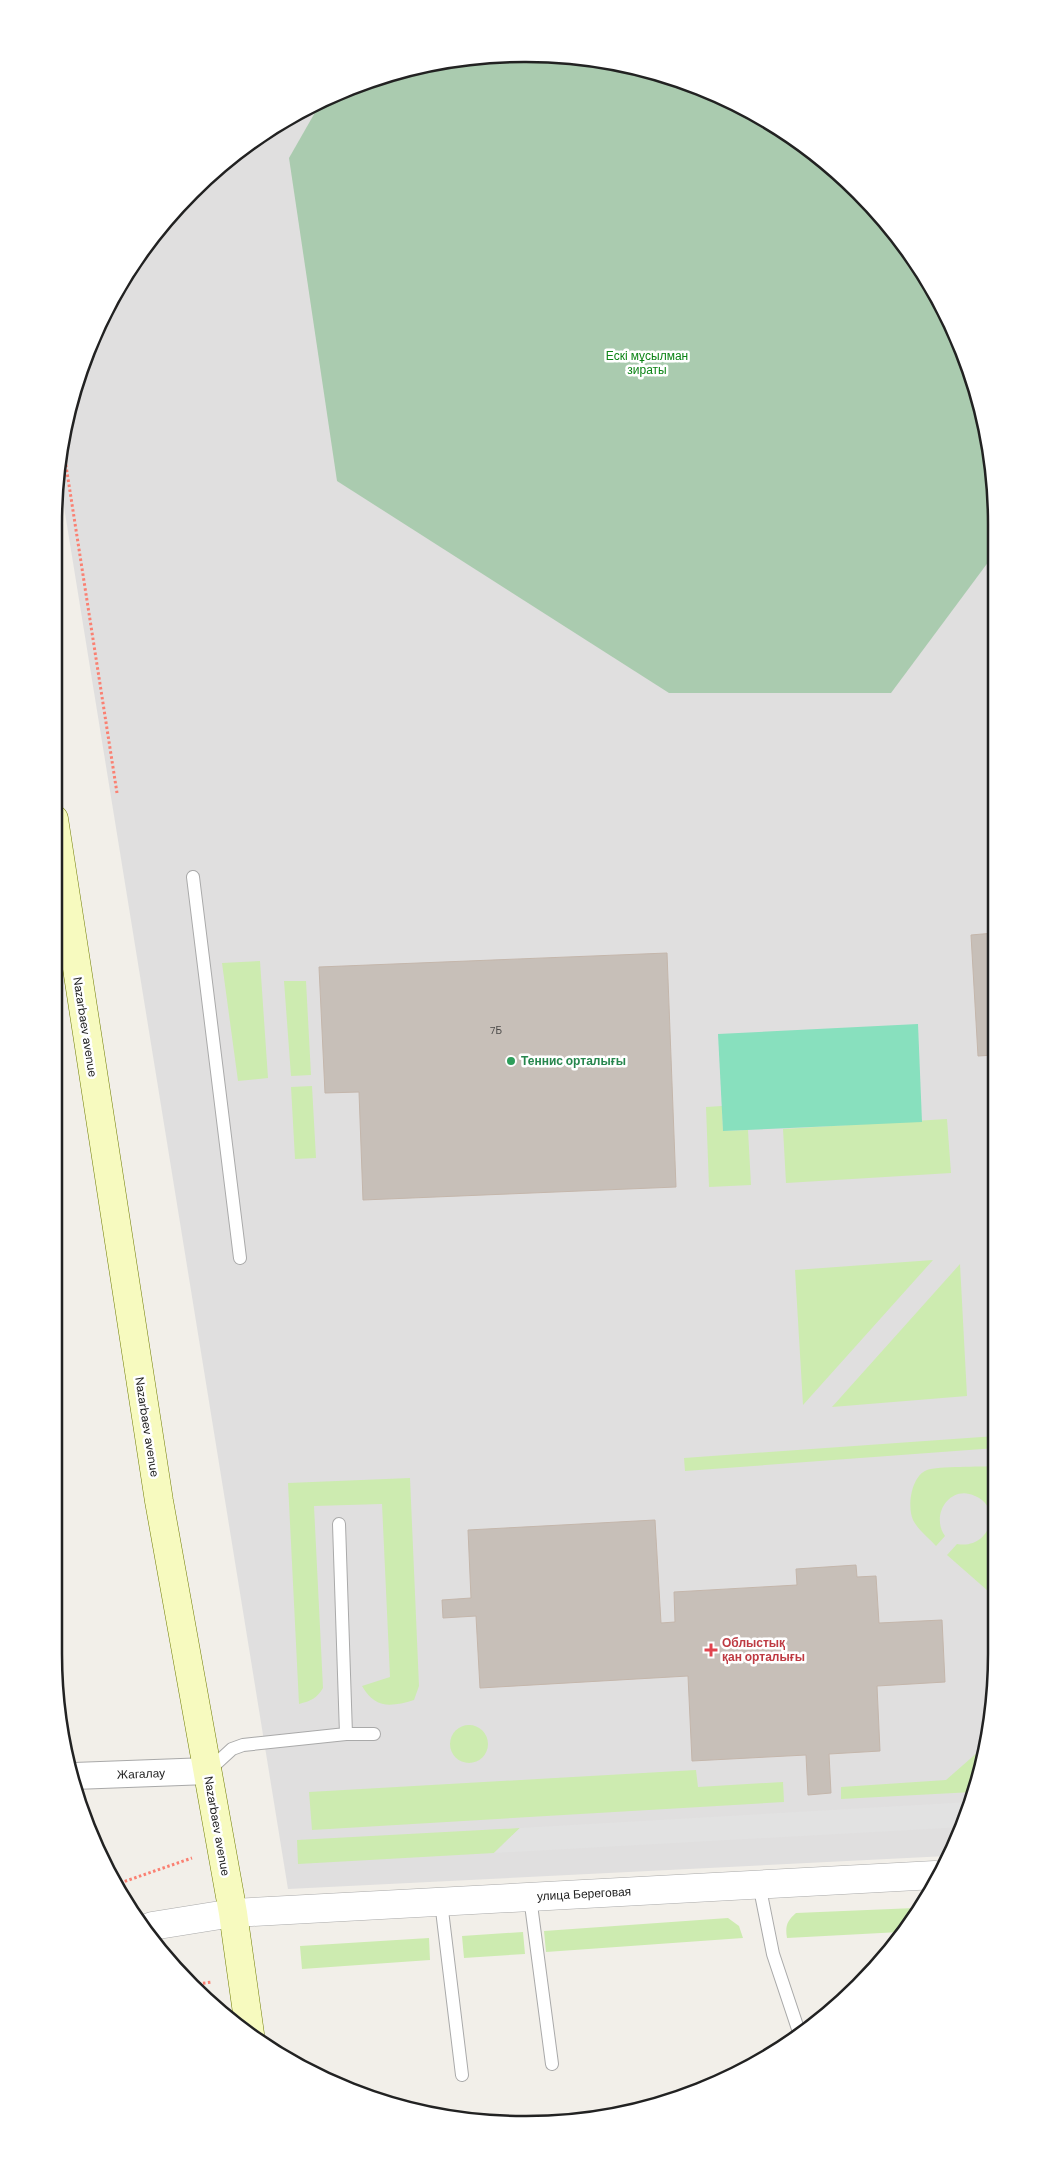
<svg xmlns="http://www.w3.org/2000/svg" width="1050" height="2179" font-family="'DM Sans',sans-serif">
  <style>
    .residential { fill: #e0dfdf }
    .grass { fill: #cdebb0 }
    .cemetery { fill: #aacbaf }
    .pitch { fill: #88e0be }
    .parking { fill: #e2e2e2 }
    .building { fill: #c7bfb8; stroke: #c4b6ab }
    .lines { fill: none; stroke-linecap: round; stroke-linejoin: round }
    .service-casing { stroke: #a9a9a9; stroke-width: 14 }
    .minor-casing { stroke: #a9a9a9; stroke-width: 28 }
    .tertiary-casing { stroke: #a9a9a9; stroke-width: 29 }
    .secondary-casing { stroke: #707d05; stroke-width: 29 }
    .path { stroke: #fa8072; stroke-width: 3; stroke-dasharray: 2.5 2.5; stroke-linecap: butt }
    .service { stroke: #fff; stroke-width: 12 }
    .minor { stroke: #fff; stroke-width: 26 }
    .tertiary { stroke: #fff; stroke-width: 28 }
    .secondary { stroke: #f7fabf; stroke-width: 28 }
    .leisure-dot { fill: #2e9e5b; stroke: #fff; stroke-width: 2 }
    .health-dot { fill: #e0444e; stroke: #fff; stroke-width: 2 }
    .labels { text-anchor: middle; stroke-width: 5; stroke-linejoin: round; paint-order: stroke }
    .number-label { font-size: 10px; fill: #4b4948 }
    .park-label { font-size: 12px; fill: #0c8416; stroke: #fff }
    .street-label { font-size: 12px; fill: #222; stroke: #fff }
    .leisure-label { font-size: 12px; font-weight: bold; fill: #27864d; stroke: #fff; text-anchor: start }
    .health-label { font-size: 12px; font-weight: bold; fill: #be3a42; stroke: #fff; text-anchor: start }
    .rim { fill: none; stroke: #222; stroke-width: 2.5 }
  </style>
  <rect width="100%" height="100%" fill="#f2efe9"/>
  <!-- residential -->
  <path class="residential" d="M525,54l92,9 89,27 106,61 87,87 61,106 32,119 4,1191 -9,92 -27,89 -13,21 -659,33 -229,-1413 4,-43 27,-89 43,-81 59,-71 71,-59 82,-43 88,-27z"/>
  <!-- grass -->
  <path class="grass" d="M260,961l8,117 -30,3 -16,-118z
    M284,981h22l5,94 -20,1z
    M312,1086l4,72 -21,1 -4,-72z
    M722,1106l1,25 25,-1 3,55 -42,2 -3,-80z
    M947,1119l4,54 -165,10 -3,-54z
    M994,1122l1,47h-5l-1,-46z
    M933,1260l-130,145 -8,-135z
    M960,1264l7,132 -135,11z
    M996,1436v12l-311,23 -1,-13z
    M996,1466v132l-49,-43 10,-11c32,6 47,-36 18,-48 -25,-12 -45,19 -30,40l-9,10c-7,-8 -18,-16 -23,-26 -6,-13 -2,-44 14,-50 11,-4 54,-3 69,-4z
    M410,1478l9,208 -5,14c-23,7 -39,9 -52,-14l28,-9 -8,-173 -68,2 9,182c-6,10 -12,13 -24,16l-11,-221z
    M450 1744a19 19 0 1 1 38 0a19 19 0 1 1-38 0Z
    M987,1744l-14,48 -132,7v-12l105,-7z
    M696,1770l2,17 85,-5 1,20 -472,28 -3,-38z
    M520,1828l-26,25 -196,11 -1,-24z
    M915,1908l-15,24 -113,6c-2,-12 0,-17 9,-25z
    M728,1918l11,8 4,12 -197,14 -2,-21z
    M523,1932l2,22 -61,4 -2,-22z
    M429,1938l1,22 -128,9 -2,-23z"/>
  <!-- cemetery -->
  <path class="cemetery" d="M525,54l92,9 89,27 106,61 87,87 61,106 32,119v94l-101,136h-222l-332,-212 -48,-323 32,-56 24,-12 88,-27z"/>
  <!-- pitch -->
  <path class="pitch" d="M918,1024l4,98 -199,9 -5,-97z"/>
  <!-- parking -->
  <path class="parking" d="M970,1802l-7,25 -469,26 26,-25z"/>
  <!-- building -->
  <path class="building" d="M994,933v122l-16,1 -7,-121z
    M667,953l9,234 -313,13 -4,-108 -34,1 -6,-126z
    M655,1520l6,103 14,-1 -1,-30 123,-7 -1,-16 60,-4 1,12 19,-1 3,47 63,-3 3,62 -68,4 3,65 -51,3 2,39 -23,2 -2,-40 -114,6 -4,-85 -208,12 -4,-72 -33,2 -1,-18 29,-2 -3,-68z"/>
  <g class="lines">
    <!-- service casing -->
    <g class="service-casing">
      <path id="service" d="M193,877l47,381
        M339,1524l7,210
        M208,1771l24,-22 11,-4 103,-11h28
        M759,1884l14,70 27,81
        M530,1897l22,167
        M441,1902l21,173"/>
    </g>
    <!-- minor casing -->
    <g class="minor-casing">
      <path id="minor" d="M74,1776l134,-5"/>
    </g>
    <!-- tertiary casing -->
    <g class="tertiary-casing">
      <path id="tertiary" d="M145,1929l7,-3 81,-13 702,-38"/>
    </g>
    <!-- secondary casing -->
    <g class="secondary-casing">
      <path id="secondary" d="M54,819l105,682 74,412 17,121"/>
    </g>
    <!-- path -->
    <path class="path" d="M62,440l55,353
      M120,1883l72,-25
      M198,1984l14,-2"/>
    <!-- service -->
    <use href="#service" class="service"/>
    <!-- minor -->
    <use href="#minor" class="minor"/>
    <!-- tertiary -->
    <use href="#tertiary" class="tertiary"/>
    <!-- secondary -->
    <use href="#secondary" class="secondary"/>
  </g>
  <!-- markers -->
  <circle class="leisure-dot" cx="511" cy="1061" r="5"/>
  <path class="health-dot" d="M708.5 1642.5h5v5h5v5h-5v5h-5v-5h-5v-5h5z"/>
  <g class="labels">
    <!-- number labels -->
    <g class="number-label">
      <text x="496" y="1034">7Б</text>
    </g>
    <!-- park labels -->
    <g class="park-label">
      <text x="647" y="360">Ескі мұсылман<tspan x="647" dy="14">зираты</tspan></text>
    </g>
    <!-- street labels -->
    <g class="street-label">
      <text transform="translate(85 1027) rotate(81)" y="4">Nazarbaev avenue</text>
      <text transform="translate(147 1427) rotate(81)" y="4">Nazarbaev avenue</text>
      <text transform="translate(141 1774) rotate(-2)" y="4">Жагалау</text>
      <text transform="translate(217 1826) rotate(80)" y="4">Nazarbaev avenue</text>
      <text transform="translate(584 1894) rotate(-3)" y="4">улица Береговая</text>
    </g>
    <!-- leisure labels -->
    <g class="leisure-label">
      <text x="521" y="1065">Теннис орталығы</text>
    </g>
    <!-- health labels -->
    <g class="health-label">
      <text x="722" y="1647">Облыстық<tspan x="722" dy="14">қан орталығы</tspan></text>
    </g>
  </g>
  <!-- crop -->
  <path d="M0 0H1050V2179H0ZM524 62H526A462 462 0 0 1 988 524V1654A462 462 0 0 1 526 2116H524A462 462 0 0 1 62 1654V524A462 462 0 0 1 524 62Z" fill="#fff" fill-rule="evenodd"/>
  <path class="rim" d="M524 62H526A462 462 0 0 1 988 524V1654A462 462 0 0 1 526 2116H524A462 462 0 0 1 62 1654V524A462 462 0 0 1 524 62Z"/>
</svg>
